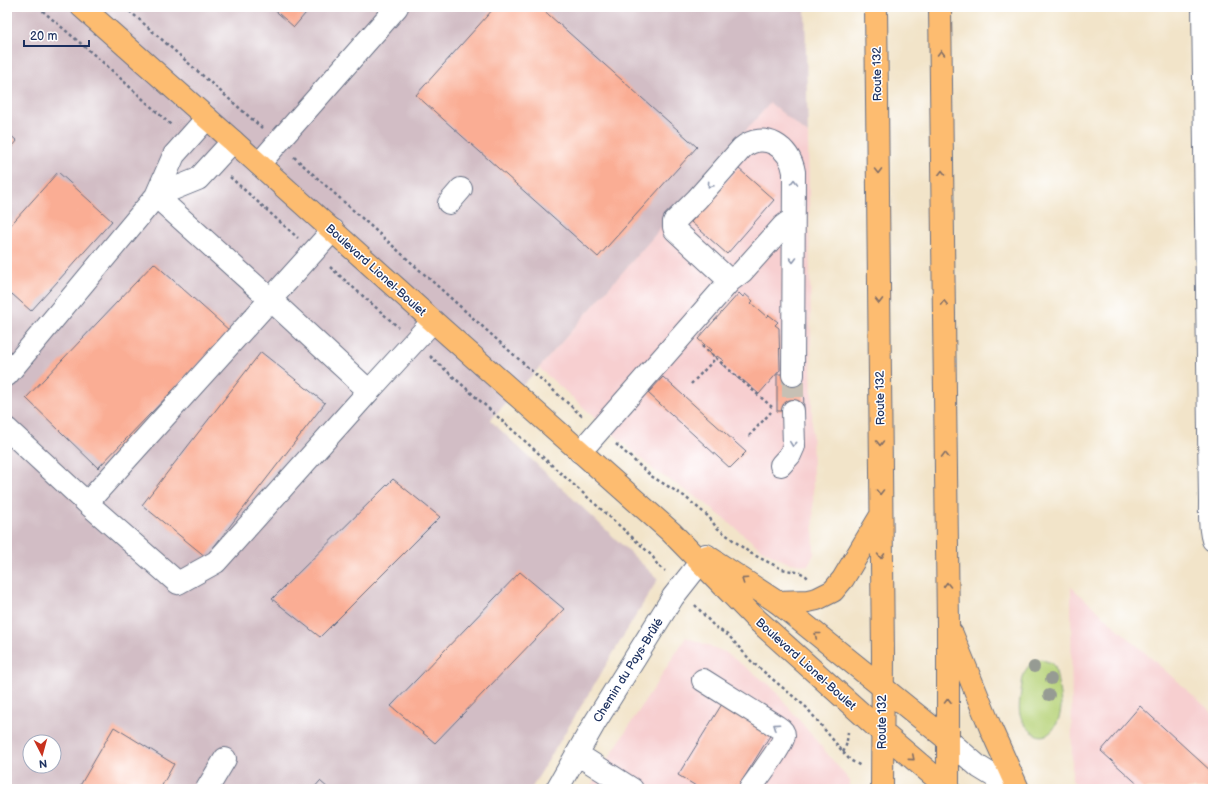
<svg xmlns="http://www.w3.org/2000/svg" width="1220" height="796" font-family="'Balsamiq Sans',sans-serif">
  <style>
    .built { fill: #f7cfd0 }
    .industrial { fill: #d2bdc5; fill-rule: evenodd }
    .green { fill: #b7d379; stroke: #69816c }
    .building { fill: #faad94 }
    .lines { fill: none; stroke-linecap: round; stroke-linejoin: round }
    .minor-tunnel { stroke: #c7c0b4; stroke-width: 22; stroke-dasharray: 22 11; stroke-linecap: butt }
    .minor-casing { stroke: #666e83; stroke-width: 24 }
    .major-casing { stroke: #666e83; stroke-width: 24 }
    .highway-casing { stroke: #666e83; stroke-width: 24 }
    .path { stroke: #666e83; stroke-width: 2.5; stroke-dasharray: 3 3; stroke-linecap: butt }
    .minor { stroke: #fff; stroke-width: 22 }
    .major { stroke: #fdbc70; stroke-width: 22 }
    .highway { stroke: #fdbc70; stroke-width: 22 }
    .tree { fill: #969b93 }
    .oneway { stroke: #816e66 }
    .oneway2 { stroke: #8d97ae }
    .labels { text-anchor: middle; stroke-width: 3; stroke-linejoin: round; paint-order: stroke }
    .street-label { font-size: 12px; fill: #1b2f5e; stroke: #fff }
  </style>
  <rect width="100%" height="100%" fill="#fff"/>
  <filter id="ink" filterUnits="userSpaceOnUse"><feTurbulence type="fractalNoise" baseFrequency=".025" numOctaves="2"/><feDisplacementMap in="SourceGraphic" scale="8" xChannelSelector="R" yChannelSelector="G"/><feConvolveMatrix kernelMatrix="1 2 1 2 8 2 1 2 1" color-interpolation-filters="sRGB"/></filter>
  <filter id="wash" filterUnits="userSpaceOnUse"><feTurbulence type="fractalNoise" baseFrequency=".012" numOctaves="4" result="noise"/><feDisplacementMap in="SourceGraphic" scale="16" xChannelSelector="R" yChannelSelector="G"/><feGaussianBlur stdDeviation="0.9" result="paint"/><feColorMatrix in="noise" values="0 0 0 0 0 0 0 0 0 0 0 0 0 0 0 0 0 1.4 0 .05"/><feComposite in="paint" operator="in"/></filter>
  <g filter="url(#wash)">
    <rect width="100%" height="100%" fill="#f2e4c9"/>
    <!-- built -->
    <path class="built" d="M770,102l38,32 6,420 -6,12 -22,-4 -25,-13 -56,-46 -50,-32 -116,-103z
      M1071,587l142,126v76h-135l-6,-9z
      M686,637l39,15 45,33 80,96v8h-261z"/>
    <!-- industrial -->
    <path class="industrial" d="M7,7h798l3,127 -38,-31 -231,265 -49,52 168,159 -127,210h-524zM30,742h24v24h-24z"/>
    <!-- green -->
    <path class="green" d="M1041,659l10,4 4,4c2,11 6,29 6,40 -1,19 -16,41 -33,21 -4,-4 -6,-8 -8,-13 -2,-8 1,-23 2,-31 1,-12 6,-22 19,-25z"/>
    <g id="blocks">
      <!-- building -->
      <path class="building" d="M271,7h40l-17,20z
        M495,7h45l157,140 -99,110 -182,-162z
        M7,132l10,9 -10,13z
        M738,168l36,32 -47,54 -36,-32z
        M58,172l54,49 -81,90 -19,-17 -5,6v-71z
        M154,263l76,68 -132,137 -72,-70z
        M739,293l4,4 2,-3 8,7 -2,2 16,14 2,-2 9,7 -3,3 4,3 1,42 -21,24 -16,-14 -2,1 -20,-17 3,-3 -7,-5 -1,2 -7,-6 2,-2 -13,-11z
        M261,352l64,51 -119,154 -64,-52z
        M777,374h26l1,37h-27z
        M663,377l83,75 -16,16 -82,-75z
        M393,479l47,38 -120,120 -48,-38z
        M520,572l44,37 -129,134 -44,-37z
        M722,704l49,30 -34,55h-36l-23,-14z
        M1140,706l73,67v16h-70l-42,-38z
        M114,727l60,37 -14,25h-82z
        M320,781l9,8h-16z"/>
    </g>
  </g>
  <g filter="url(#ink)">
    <use href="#blocks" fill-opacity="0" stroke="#666e83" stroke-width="1"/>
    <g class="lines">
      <!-- minor-tunnel -->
      <path class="minor-tunnel" d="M793,375v36"/>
      <!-- minor casing -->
      <g class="minor-casing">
        <path id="minor" d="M1203,7l7,495
          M259,164l138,-157
          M156,196l115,104 98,91 64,-70
          M156,196l42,-17 35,-38
          M449,203l12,-14
          M333,230l-246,273 91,80 38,-21 153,-171
          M730,281l-55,-51 -1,-3v-5l23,-23 45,-51c22,-18 48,-1 52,24l-1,203
          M7,375l149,-179 18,-41 33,-37
          M7,429l80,74
          M580,452l150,-171 12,-9 41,-46 4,-3 6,-2
          M781,465l9,-10 4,-9 -1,-35
          M1213,502h-3c0,12 -1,26 3,38
          M703,680l73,46c3,2 8,4 8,9 0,9 -27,44 -34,54
          M948,740l31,27 36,22
          M577,754l55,35
          M207,789l18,-30
          M557,789l37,-65 71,-114 8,-13 33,-42"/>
      </g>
      <!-- major casing -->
      <g class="major-casing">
        <path id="major" d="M82,7l151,134 200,180 238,211 85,87 127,114 65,55
          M707,556l70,46 171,138"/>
      </g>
      <!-- highway casing -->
      <g class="highway-casing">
        <path id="highway" d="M876,7l7,648 -1,134
          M940,7l8,617v165
          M777,602l31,-1 9,-2 16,-8 10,-12 37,-62
          M952,634l39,95 27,60"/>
      </g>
      <!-- path -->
      <path class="path" d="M38,7l68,58 65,60
        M125,7l137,121
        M294,157l289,260
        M230,177l68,61
        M330,267l68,60
        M702,346l70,61
        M430,356l212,190 11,11 5,9 7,5
        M691,384l25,-26
        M749,436l22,-24
        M616,444l35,32 33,20 25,21 7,10 34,26 32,16 19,4 5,3 2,2
        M695,605l19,21 15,10 23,26 54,45 37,45 7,8 11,6
        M843,752c4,-6 4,-12 5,-20"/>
      <!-- minor -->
      <use href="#minor" class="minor"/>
      <!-- major -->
      <use href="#major" class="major"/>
      <!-- highway -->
      <use href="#highway" class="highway"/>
    </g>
    <!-- trees -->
    <g class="tree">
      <circle cx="1034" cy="667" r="6"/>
      <circle cx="1051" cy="679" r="6"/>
      <circle cx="1049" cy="695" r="6"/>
    </g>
    <!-- one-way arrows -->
    <defs><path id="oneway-chevron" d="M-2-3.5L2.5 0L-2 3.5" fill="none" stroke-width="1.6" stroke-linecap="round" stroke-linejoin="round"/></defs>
    <g class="oneway">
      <use href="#oneway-chevron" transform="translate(941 53) rotate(-90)"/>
      <use href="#oneway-chevron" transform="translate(878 171) rotate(89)"/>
      <use href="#oneway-chevron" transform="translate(942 173) rotate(-91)"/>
      <use href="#oneway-chevron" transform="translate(879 301) rotate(89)"/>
      <use href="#oneway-chevron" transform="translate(944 303) rotate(-91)"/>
      <use href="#oneway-chevron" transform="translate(880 443) rotate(90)"/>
      <use href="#oneway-chevron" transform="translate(945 455) rotate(-91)"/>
      <use href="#oneway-chevron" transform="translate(880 492) rotate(90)"/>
      <use href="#oneway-chevron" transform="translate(881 556) rotate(89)"/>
      <use href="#oneway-chevron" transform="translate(744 580) rotate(-146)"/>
      <use href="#oneway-chevron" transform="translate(947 585) rotate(-91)"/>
      <use href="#oneway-chevron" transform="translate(817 635) rotate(-141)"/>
      <use href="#oneway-chevron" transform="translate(948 701) rotate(-90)"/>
      <use href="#oneway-chevron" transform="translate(912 758) rotate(40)"/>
    </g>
    <g class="oneway2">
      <use href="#oneway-chevron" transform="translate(794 182) rotate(-89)"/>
      <use href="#oneway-chevron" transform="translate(710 185) rotate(131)"/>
      <use href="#oneway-chevron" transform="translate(793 260) rotate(90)"/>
      <use href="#oneway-chevron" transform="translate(793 444) rotate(96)"/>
      <use href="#oneway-chevron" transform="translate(776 726) rotate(-146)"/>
    </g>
  </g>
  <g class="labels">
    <!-- street labels -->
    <g class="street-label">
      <text transform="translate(877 74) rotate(-91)" y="4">Route 132</text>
      <text transform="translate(376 270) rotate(42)" y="4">Boulevard Lionel-Boulet</text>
      <text transform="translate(880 398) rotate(-91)" y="4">Route 132</text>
      <text transform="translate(806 664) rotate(42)" y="4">Boulevard Lionel-Boulet</text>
      <text transform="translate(628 670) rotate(-58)" y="4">Chemin du Pays-Brûlé</text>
      <text transform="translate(882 722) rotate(-90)" y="4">Route 132</text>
    </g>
  </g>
  <!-- margin -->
  <rect width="1220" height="796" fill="none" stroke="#fff" stroke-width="24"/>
  <!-- north arrow -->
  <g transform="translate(42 754) rotate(174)"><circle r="19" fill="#ffffff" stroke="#a4acbf"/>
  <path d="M0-3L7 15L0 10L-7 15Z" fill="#c8321e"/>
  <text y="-6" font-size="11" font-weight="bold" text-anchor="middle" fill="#1b2f5e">N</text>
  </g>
  <!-- scale -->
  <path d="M24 40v6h65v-6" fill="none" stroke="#1b2f5e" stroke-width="2"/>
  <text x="30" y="40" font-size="12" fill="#1b2f5e" stroke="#ffffff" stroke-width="3" paint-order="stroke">20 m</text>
</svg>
